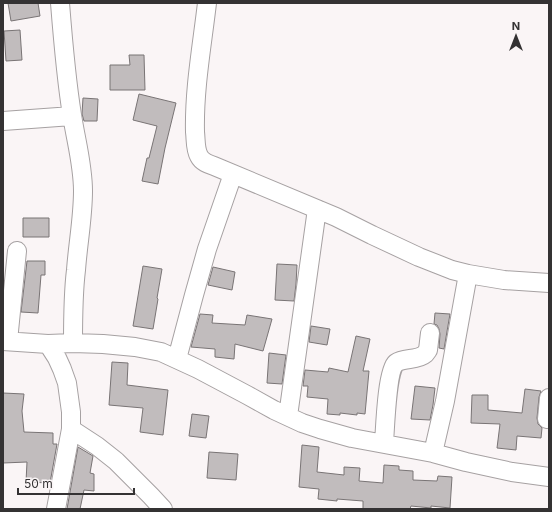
<svg xmlns="http://www.w3.org/2000/svg" width="552" height="512" font-family="Inter,sans-serif">
  <style>
    .building { fill: #c1bcbd; stroke: #797475 }
    .lines { fill: none; stroke-linecap: round; stroke-linejoin: round }
    .minor-casing { stroke: #a6a1a2; stroke-width: 20 }
    .minor { stroke: #fff; stroke-width: 18 }
  </style>
  <rect width="100%" height="100%" fill="#faf5f6"/>
  <!-- building -->
  <path class="building" d="M8,3h30l2,13 -29,5z
    M20,30l2,30 -16,1 -2,-30z
    M129,55h15l1,35h-35v-25h20z
    M139,94l37,9 -11,45 -7,36 -16,-3 5,-23h2l8,-32 -24,-6z
    M83,98l15,1 -1,22h-13l-2,-7z
    M23,218h26v19h-26z
    M27,261h18v14h-4l-3,38 -17,-1z
    M277,264l20,1 -1,19 -2,17 -19,-1z
    M143,266l19,3 -5,29 1,1 -5,30 -20,-3z
    M213,267l22,5 -3,18 -24,-5z
    M435,313l15,1 -6,35 -5,-1 1,-14 -1,-5 -2,-4 -3,-1z
    M200,314l13,1 -1,8 33,2 2,-10 25,4 -9,32 -28,-7 -1,15 -19,-2v-8l-24,-2z
    M311,326l19,3 -3,16 -18,-3z
    M356,336l14,3 -7,32h6l-4,43 -8,-1v2l-17,-2v2l-13,-1 1,-15 -21,-2 1,-11h-5l2,-16 23,2 1,-4 19,4z
    M269,353l17,2 -4,29 -15,-1z
    M112,362l16,1 -1,22 41,5 -5,45 -23,-3 3,-24 -34,-3z
    M415,386l20,2 -2,17 -3,15 -19,-1z
    M525,389l16,2 -2,6 -2,21 1,6 4,4 -1,10 -24,-2 -1,14 -19,-2 3,-24 -29,-1 1,-28h16v15l34,3z
    M3,393l21,1 -2,17 2,21 29,1v11h4l-7,39 -24,-1 1,-20 -24,1z
    M192,414l17,2 -3,22 -17,-2z
    M302,445l17,2 -2,25 27,3v-8l16,1 -1,13 24,2 1,-18 15,1v4l14,1v9l24,1 1,-5 14,1 -2,31 -19,-2v2l-20,-2 -1,3h-47v-8l-26,-2v2l-19,-2 1,-10 -20,-2z
    M78,447l15,9 -3,17 4,1v17l-10,-1 -4,19h-13z
    M209,452l29,2 -2,26 -29,-2z"/>
  <g class="lines">
    <!-- minor casing -->
    <g class="minor-casing">
      <path id="minor" d="M60,3c3,38 6,75 12,112 4,26 11,50 11,76 0,26 -5,52 -7,79 -3,24 -3,48 -3,73
        M207,3c-5,43 -13,86 -12,129 1,8 0,17 4,24 3,6 9,8 15,10l122,51 36,18 47,22 33,13 16,4 36,6 45,3
        M3,121l69,-5
        M3,341l45,3 25,-1 30,1 32,3 26,5 37,17 49,26 27,15 28,13 18,6 32,9 81,15 33,9 46,10 37,5
        M8,341l9,-90
        M48,344l9,14 5,11 5,14 4,29v17l-15,80
        M177,359l17,-64 13,-46 26,-75
        M288,416l29,-207
        M547,419l2,-21
        M71,429l26,17 19,15 35,35 12,13
        M384,443c1,-13 3,-73 12,-80 8,-6 21,-2 29,-9l3,-4 2,-17
        M433,453l12,-52 23,-127"/>
    </g>
    <!-- minor -->
    <use href="#minor" class="minor"/>
  </g>
  <!-- border -->
  <rect width="552" height="512" fill="none" stroke="#343233" stroke-width="8"/>
  <!-- north arrow -->
  <g transform="translate(516 36)" stroke="#faf5f6" stroke-width="3" paint-order="stroke">
  <path d="M0-3L7 15L0 10L-7 15Z" fill="#343233"/>
  <text y="-6" font-size="11" font-weight="bold" text-anchor="middle" fill="#343233">N</text>
  </g>
  <!-- scale -->
  <path d="M18 488v6h116v-6" fill="none" stroke="#343233" stroke-width="2"/>
  <text x="24" y="488" font-size="12" fill="#343233" stroke="#faf5f6" stroke-width="3" paint-order="stroke">50 m</text>
</svg>
